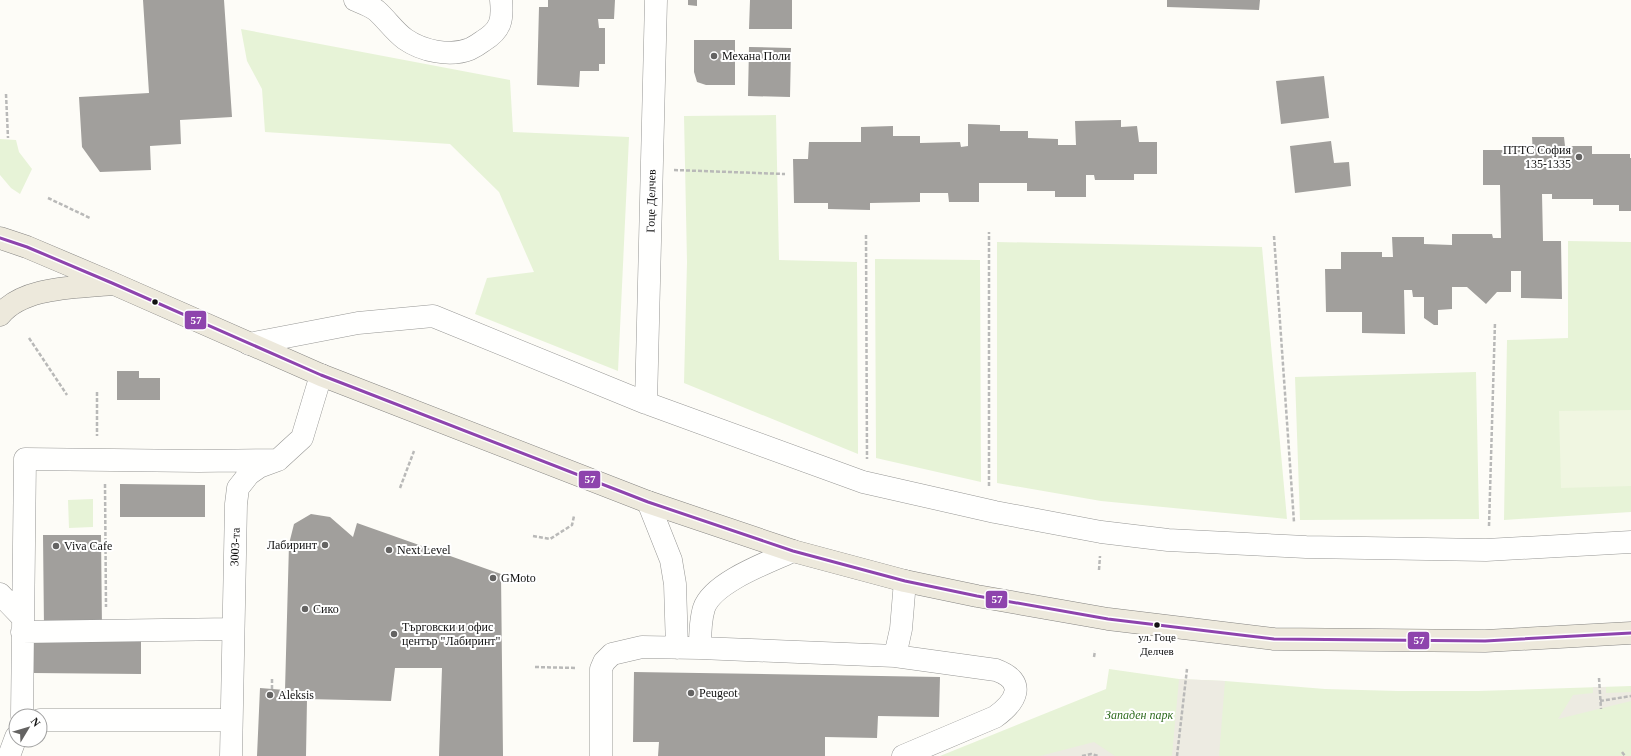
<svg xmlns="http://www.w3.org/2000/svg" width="1631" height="756" font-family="'Times New Roman',serif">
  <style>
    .green { fill: #e7f3d7 }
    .pitch { fill: #f0f6e1 }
    .plaza { fill: #edebe2 }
    .building { fill: #a19f9c }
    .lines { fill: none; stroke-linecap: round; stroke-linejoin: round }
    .minor-casing { stroke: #979795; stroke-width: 23 }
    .major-casing { stroke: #858482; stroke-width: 23 }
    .path { stroke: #b9b9b8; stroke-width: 2.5; stroke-dasharray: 4 2; stroke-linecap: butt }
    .minor { stroke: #fffffe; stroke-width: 22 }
    .major { stroke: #ede9dc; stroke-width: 22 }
    .bus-1-casing { stroke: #fff; stroke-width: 6 }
    .bus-1 { stroke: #8e44ad; stroke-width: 3 }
    .poi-dot { fill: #646362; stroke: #fff; stroke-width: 1.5 }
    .bus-dot { fill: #111; stroke: #fff; stroke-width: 1.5 }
    .labels { text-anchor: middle; stroke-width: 4; stroke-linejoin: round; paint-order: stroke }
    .bus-label { font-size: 11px; fill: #111; stroke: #fff }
    .poi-label { font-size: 12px; fill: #111; stroke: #fff; text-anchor: start }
    .street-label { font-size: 12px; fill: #111; stroke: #fff }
    .park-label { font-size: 12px; font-style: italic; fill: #2f6b1f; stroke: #fff }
    .line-badge { stroke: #fff; stroke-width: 1.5 }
    .badge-label { font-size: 11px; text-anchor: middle; font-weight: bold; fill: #fff }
  </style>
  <rect width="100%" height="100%" fill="#fdfcf7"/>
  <!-- green -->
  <path class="green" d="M241,29l269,51 3,52 116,5 -11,234 -143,-57 12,-36 47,-6 -35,-80 -49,-48 -185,-12 -3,-43 -15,-28z
    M776,115l3,145 78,2 1,192 -174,-71 3,-121 -3,-146z
    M0,139l16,1 3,12 13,17 -12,25 -9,-6 -11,-13z
    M1568,241l63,1v270l-127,8 3,-180 61,-2z
    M997,242l265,5 25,272 -186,-18 -104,-18z
    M875,259l105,1 1,222 -105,-24z
    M1476,372l3,147 -179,1 -5,-143z
    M93,499v28l-24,1 -1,-28z
    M1109,669l70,10 46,2 100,8 73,2h80l153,-5v70h-691l166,-67z"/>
  <!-- pitch -->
  <path class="pitch" d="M1631,410v76l-70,2 -2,-77z"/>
  <!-- plaza -->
  <path class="plaza" d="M1179,679l46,2 -6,75h-47z
    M1593,687h13v6l25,-1v9l-73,18 15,-24 20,-2z
    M1094,742l21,14h-75z"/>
  <!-- building -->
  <path class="building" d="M143,0h81l8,117 -52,3 1,24 -31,2 1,24 -51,2 -18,-25 -3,-50 70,-4z
    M548,0h67l-1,19h-16l1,9h6v36h-6v7h-19l-1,16 -42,-2 2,-78h9z
    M688,0h9v6l-9,-1z
    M750,0h42v29h-43z
    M1167,0h93l-1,10 -92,-3z
    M694,40h41v45h-29l-9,-3 -3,-10z
    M749,47l42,1 -1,49 -42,-1z
    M1324,76l5,42 -48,6 -5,-43z
    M1121,120v7l16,-1 2,16h18v32h-23v6h-39l-1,-5h-8v22h-31v-6h-28v-8h-48v19h-30l-1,-9h-28v9l-50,1v7l-42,-1v-6h-34l-1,-44h15l1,-17h52v-15l32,-1v10h27v7l40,-1 1,5 7,-1v-22l32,1v6h28v7l30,1v6h18l-1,-24z
    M1532,137h32l1,9h27v8h38v4h1v53h-12v-6h-26v-6h-41v-5h-10l1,47h18l1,58 -41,-1v-27h-10v21h-14l-11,12 -19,-17h-15v22l-14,1v15h-4l-10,-7v-21h-11l-1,-7h-8l1,44 -43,-1v-21h-36l-1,-43h16v-17h41v5h11l-1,-20h32v7l28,1v-11h40l1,4h8l-1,-53h-17v-35h39l1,4h10z
    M1331,141l3,22 15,-1 2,24 -56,7 -5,-47z
    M117,371h22v7h21v22h-43z
    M120,484l85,1v32h-85z
    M311,514l19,3 23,20 4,-14 144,51 2,182h-64l3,-88h-47l-4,33 -84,-2 -1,57h-49l3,-68 25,2 4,-146 5,-20z
    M43,535h58l1,94h39v45l-108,-1v-45h11z
    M634,672l306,5 -1,40 -61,-1 -1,22 -52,-1v19h-167l1,-14h-26z"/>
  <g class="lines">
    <!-- minor casing -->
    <g class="minor-casing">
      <path id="minor" d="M355,0c7,3 16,6 22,11 10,9 17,20 28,28 17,12 45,18 65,10 4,-2 9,-5 13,-8 18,-11 20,-21 18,-41
        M249,344l109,-21 75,-7 213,87 217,79 132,30 106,20 67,8 138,7 180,3 145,-8
        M646,403l10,-403
        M648,502l23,58 4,24 2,64
        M0,594l23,24
        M22,632l210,-3
        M700,648c0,-13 0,-27 4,-40 9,-26 65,-46 89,-57
        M895,656l6,-27 4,-48
        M22,716l3,-257 174,2 79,-1
        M40,720h191
        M9,756l7,-19
        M231,756l5,-252 2,-16 11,-14 10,-7 19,-7 24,-22 19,-63
        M601,756v-87l3,-7 8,-8 30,-7 58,1 195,8 101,14c32,12 20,32 -1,47l-92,39"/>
    </g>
    <!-- major casing -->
    <g class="major-casing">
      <path id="major" d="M0,238l27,9 85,36 209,92 327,127 145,49 112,30 72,15 131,23 166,20 211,2 146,-8
        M0,315c24,-29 76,-27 111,-31"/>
    </g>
    <!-- path -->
    <path class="path" d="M6,94l2,44
      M674,170l111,4
      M48,198l42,20
      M866,235l1,224
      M1274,236l20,286
      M29,338l38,57
      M97,392v44
      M105,484l1,123
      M989,486v-254
      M400,488l14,-37
      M1489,526l6,-204
      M533,536l17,3 22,-14 2,-9
      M1099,570l1,-14
      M1094,657l1,-6
      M535,667l42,1
      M1599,678l2,31
      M272,689v-11
      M1600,701l31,-5
      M1622,752l3,4
      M1082,756l9,-2 8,2
      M1177,756l10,-87"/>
    <!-- minor -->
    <use href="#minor" class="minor"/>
    <!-- major -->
    <use href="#major" class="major"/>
    <!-- bus-1 casing -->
    <g class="bus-1-casing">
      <path id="bus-1" d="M0,238l27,9 85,36 209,92 327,127 145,49 112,30 72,15 131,23 166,20 211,2 146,-8"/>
    </g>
    <!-- bus-1 -->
    <use href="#bus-1" class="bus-1"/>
  </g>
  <!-- markers -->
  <g class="poi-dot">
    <circle cx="714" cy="56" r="4"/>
    <circle cx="1579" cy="157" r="4"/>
    <circle cx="325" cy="545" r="4"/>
    <circle cx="56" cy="546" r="4"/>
    <circle cx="389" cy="550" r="4"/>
    <circle cx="493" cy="578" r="4"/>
    <circle cx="305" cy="609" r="4"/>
    <circle cx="394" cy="634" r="4"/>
    <circle cx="691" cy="693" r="4"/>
    <circle cx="270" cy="695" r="4"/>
  </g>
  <g class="bus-dot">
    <circle cx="155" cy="302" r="3.5"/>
    <circle cx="1157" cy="625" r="3.5"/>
  </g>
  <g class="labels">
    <!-- bus labels -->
    <g class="bus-label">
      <text x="1157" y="641">ул. Гоце<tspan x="1157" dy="14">Делчев</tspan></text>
    </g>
    <!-- poi labels -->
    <g class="poi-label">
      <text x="722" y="60">Механа Поли</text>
      <text x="1571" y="154" text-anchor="end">ПТТС София<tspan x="1571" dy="14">135-1335</tspan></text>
      <text x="317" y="549" text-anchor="end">Лабиринт</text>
      <text x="64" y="550">Viva Cafe</text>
      <text x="397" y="554">Next Level</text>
      <text x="501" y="582">GMoto</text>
      <text x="313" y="613">Сико</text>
      <text x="402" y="631">Търговски и офис<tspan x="402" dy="14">център "Лабиринт"</tspan></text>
      <text x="699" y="697">Peugeot</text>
      <text x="278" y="699">Aleksis</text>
    </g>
    <!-- street labels -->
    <g class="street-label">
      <text transform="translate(651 201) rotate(-89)" y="4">Гоце Делчев</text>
      <text transform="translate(235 547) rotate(-88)" y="4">3003-та</text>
    </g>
    <!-- park labels -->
    <g class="park-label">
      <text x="1139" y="719">Западен парк</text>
    </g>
  </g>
  <g class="line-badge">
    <rect x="184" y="310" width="23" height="20" rx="4" fill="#8e44ad"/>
    <rect x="578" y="470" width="23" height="19" rx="4" fill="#8e44ad"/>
    <rect x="985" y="590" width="23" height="19" rx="4" fill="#8e44ad"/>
    <rect x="1407" y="631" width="23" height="19" rx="4" fill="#8e44ad"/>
  </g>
  <g class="badge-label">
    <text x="196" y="324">57</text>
    <text x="590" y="483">57</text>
    <text x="997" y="603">57</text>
    <text x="1419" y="644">57</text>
  </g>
  <!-- north arrow -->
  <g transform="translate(28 728) rotate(52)"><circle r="19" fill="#ffffff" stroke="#a0a0a0"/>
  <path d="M0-3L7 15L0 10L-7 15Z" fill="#646362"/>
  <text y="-6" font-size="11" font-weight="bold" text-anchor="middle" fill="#111111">N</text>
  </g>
</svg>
